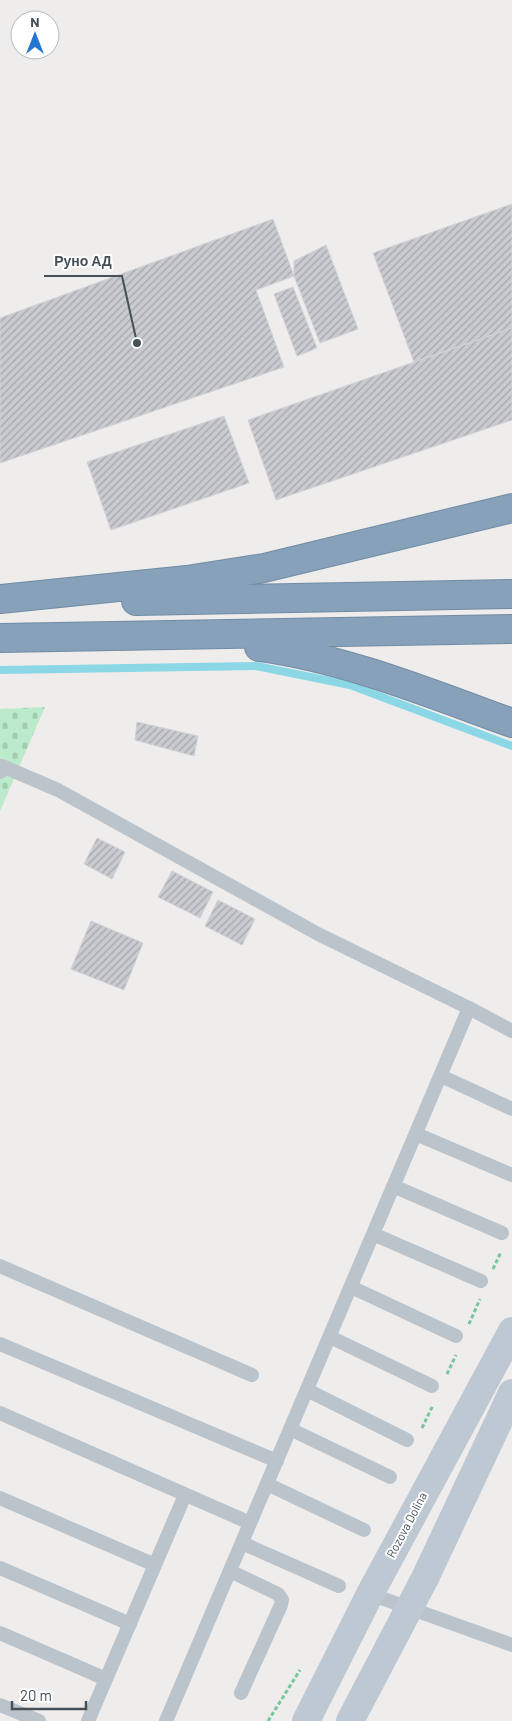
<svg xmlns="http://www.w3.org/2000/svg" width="512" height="1721" font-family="Barlow,sans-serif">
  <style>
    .cemetery { fill: url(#cemetery-stones) }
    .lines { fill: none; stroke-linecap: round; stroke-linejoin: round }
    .stream { stroke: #8bd7e6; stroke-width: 8 }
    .building { fill: url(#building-hatch); stroke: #d0d2d7 }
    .highway-casing { stroke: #718ca4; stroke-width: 30 }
    .path { stroke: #76c79b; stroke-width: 3; stroke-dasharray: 4 2.5; stroke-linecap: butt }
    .lane { stroke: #bbc4cb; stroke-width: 14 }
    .secondary { stroke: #bdc8d2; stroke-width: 28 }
    .highway { stroke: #86a1b9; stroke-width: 28 }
    .labels { text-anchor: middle; stroke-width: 4; stroke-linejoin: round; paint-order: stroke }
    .street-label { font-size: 12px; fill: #455058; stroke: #fff }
    .leader { fill: none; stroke: #455058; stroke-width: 2 }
    .callout-dot { fill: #455058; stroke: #fff; stroke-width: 2 }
    .callout-label { font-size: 14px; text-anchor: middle; font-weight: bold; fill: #455058; stroke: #fff; stroke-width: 4; stroke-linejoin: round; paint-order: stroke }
  </style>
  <defs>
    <pattern id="cemetery-stones" width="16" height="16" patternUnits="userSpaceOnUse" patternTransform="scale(1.25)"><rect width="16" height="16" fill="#bbebcb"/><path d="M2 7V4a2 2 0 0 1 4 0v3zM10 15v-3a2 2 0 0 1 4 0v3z" fill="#a2cbb0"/></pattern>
    <pattern id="building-hatch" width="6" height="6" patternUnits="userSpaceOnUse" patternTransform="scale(1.25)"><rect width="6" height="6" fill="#c9cbd1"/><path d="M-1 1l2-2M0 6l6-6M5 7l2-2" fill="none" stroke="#a5a7ac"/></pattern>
  </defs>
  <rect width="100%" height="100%" fill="#efecec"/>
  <!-- cemetery -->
  <path class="cemetery" d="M45,707l-45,104v-102z"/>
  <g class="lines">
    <!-- stream -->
    <path class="stream" d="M0,670l256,-4 94,19 162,61"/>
  </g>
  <!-- building -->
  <path class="building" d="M512,204v124l-98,34 -41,-109z
    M273,219l21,57 -38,14 28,77 -284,96v-145z
    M326,245l32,84 -38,14 -26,-67v-15z
    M293,287l24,61 -20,8 -23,-62z
    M512,328v92l-236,80 -28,-80z
    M224,416l25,67 -138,47 -24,-68z
    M137,722l61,14 -4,20 -59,-16z
    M97,838l28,14 -13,27 -28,-15z
    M172,871l41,21 -13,26 -42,-21z
    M218,900l37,19 -13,26 -37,-19z
    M91,921l52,22 -19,47 -53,-21z"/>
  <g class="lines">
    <!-- highway casing -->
    <g class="highway-casing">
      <path id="highway" d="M0,599l187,-19 77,-12 248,-60
        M136,601l376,-7
        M0,638l512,-9
        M259,647c88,12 170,46 253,76"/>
    </g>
    <!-- path -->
    <path class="path" d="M493,1269l8,-17
      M469,1324l11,-25
      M447,1374l9,-19
      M422,1428l11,-23
      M268,1721l32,-51"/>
    <!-- lane -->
    <path class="lane" d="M0,772l2,-6 56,24 260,144 151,74 43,23
      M441,1076l71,33
      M416,1134l96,41
      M393,1186l109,47
      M373,1234l108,47
      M0,1266l252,109
      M351,1287l105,49
      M330,1337l102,49
      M0,1344l277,117
      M307,1390l100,50
      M0,1413l250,110
      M290,1429l100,48
      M267,1484l97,46
      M0,1498l155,67
      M242,1543l97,43
      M0,1568l130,56
      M230,1571l48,23 4,6 -1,5 -40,88
      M370,1594l142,51
      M0,1633l106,46
      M0,1705l39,16
      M88,1721l97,-226
      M166,1721l303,-713"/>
    <!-- secondary -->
    <path class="secondary" d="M306,1721l64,-127 142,-263
      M350,1721l75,-143 87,-185"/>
    <!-- highway -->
    <use href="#highway" class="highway"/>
  </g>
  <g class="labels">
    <!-- street labels -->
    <g class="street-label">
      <text transform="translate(407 1525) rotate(-62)" y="4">Rozova Dolina</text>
    </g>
  </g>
  <!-- callouts -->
  <path class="leader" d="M137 343L122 276H44"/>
  <circle class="callout-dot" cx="137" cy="343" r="5"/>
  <g class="callout-label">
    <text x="83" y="266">Руно АД</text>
  </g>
  <!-- north arrow -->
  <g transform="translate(35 35)"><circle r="24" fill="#ffffff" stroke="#b5b9bc"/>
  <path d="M0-4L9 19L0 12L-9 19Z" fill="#2377d1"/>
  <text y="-8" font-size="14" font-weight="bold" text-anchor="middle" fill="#455058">N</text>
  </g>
  <!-- scale -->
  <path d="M12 1701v8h74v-8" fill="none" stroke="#455058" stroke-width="2.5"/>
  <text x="20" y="1701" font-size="15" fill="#455058" stroke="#ffffff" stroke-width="4" paint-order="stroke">20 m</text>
</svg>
